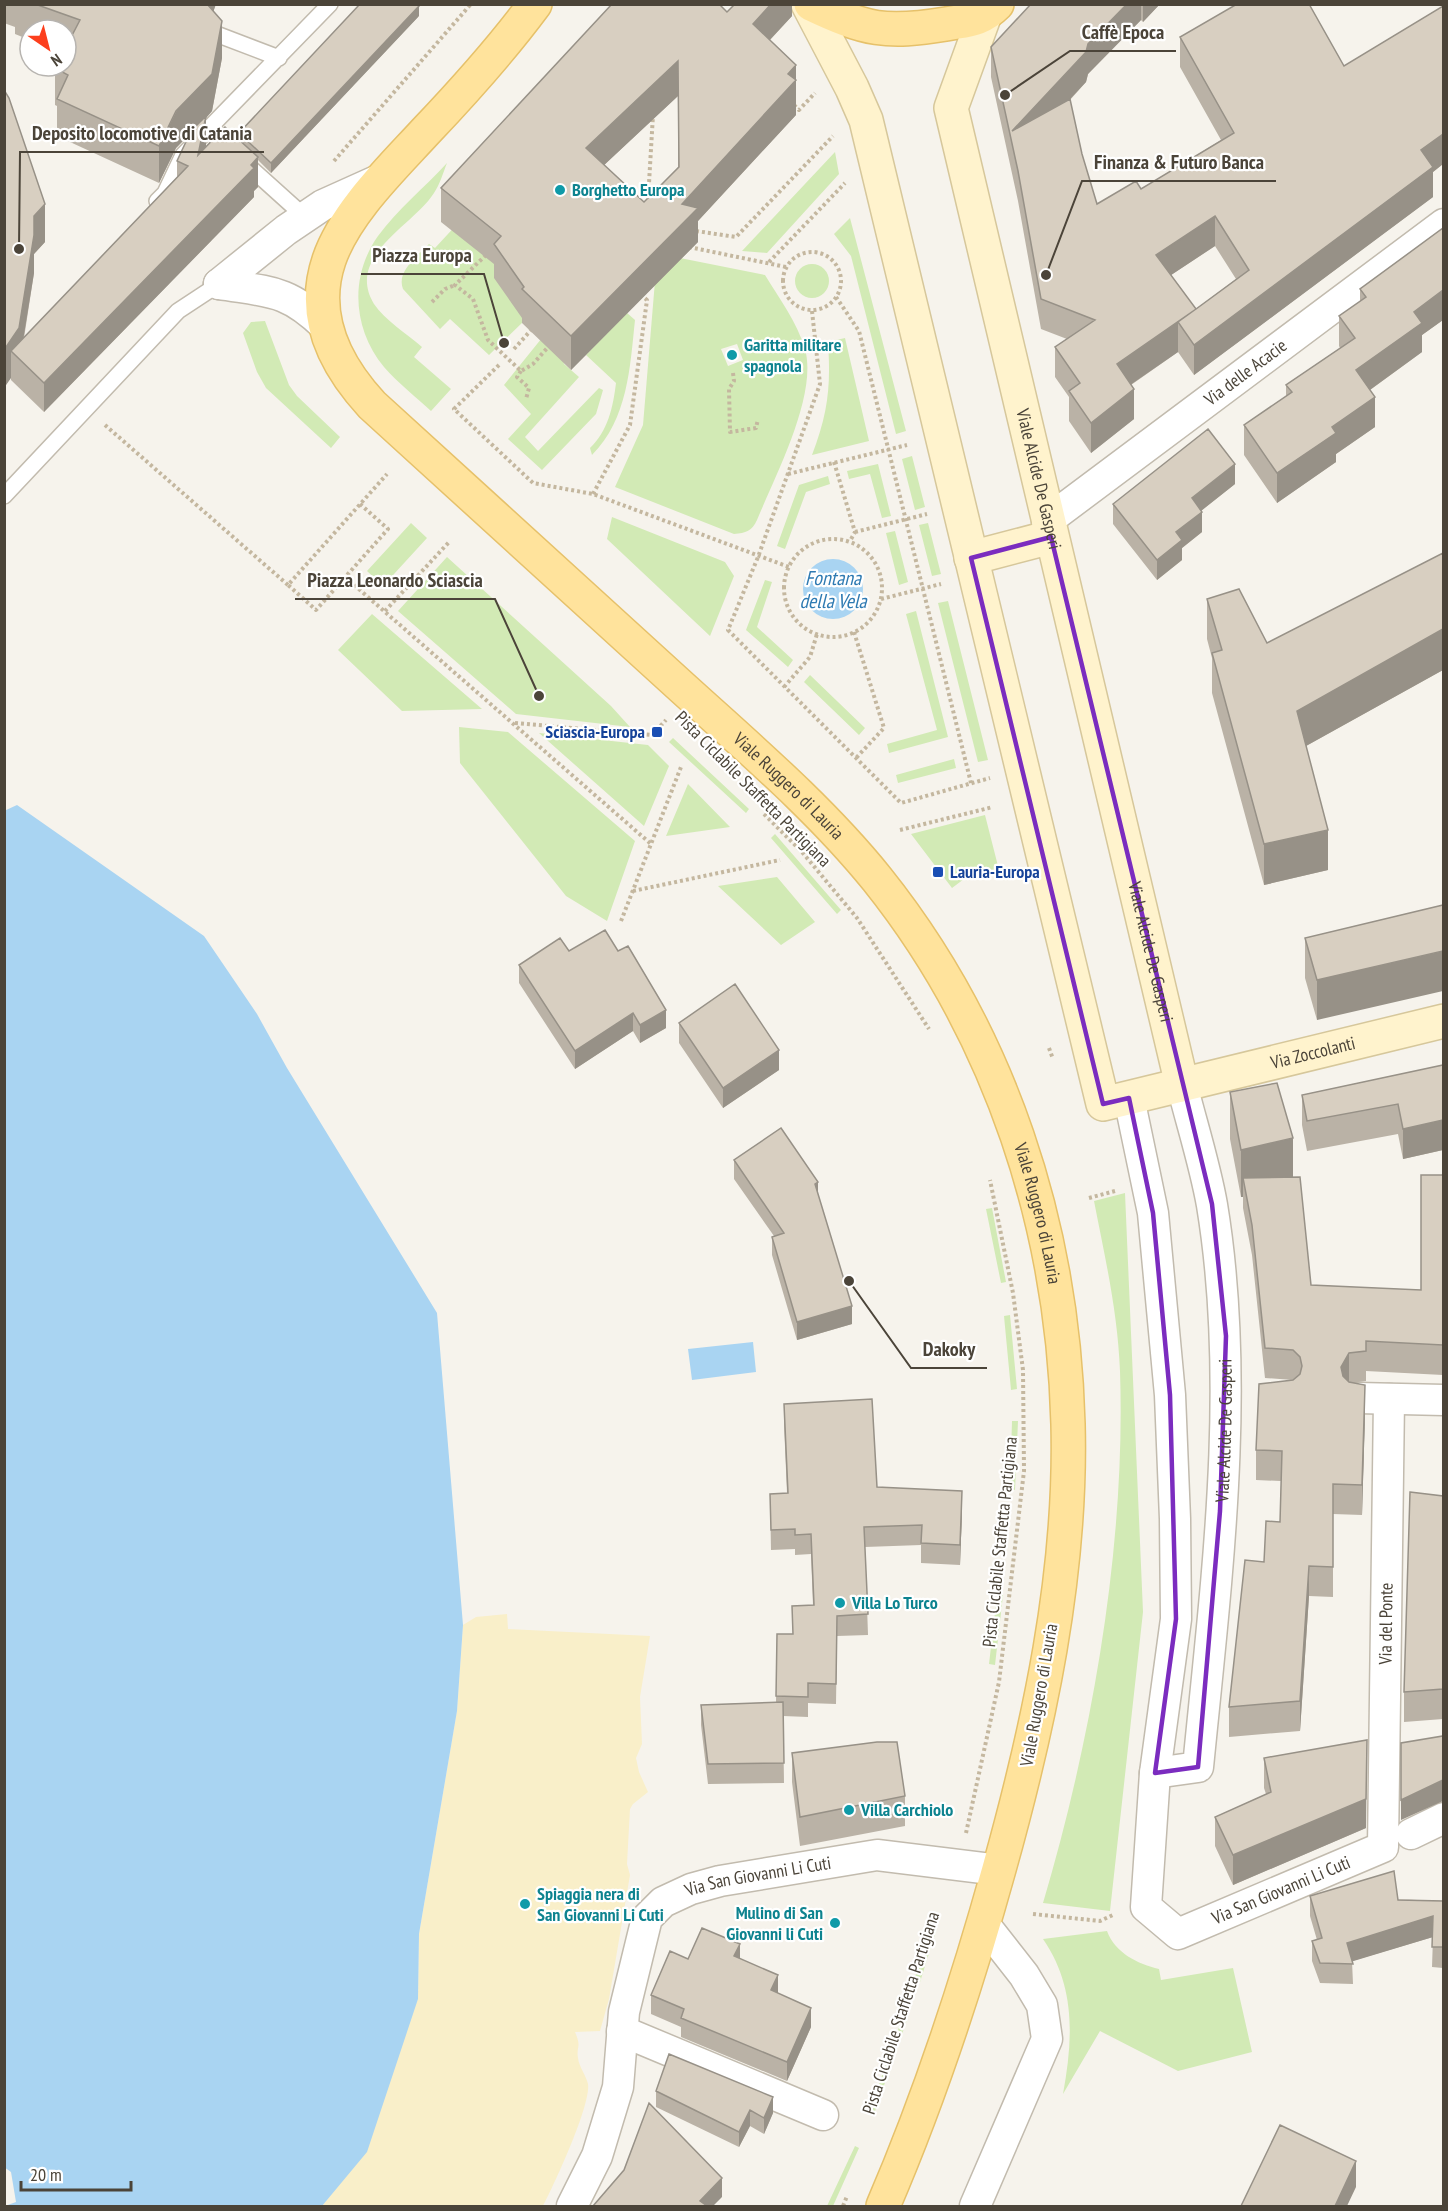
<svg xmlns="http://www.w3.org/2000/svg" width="1448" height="2211" font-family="'PT Sans Narrow',sans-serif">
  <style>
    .green { fill: #d2eab5; fill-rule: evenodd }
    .sand { fill: #f9efc9 }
    .water { fill: #a9d4f2 }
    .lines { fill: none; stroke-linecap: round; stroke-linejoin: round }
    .lane-casing { stroke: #c2bbae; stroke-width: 18 }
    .street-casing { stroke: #c2bbae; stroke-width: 33 }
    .secondary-casing { stroke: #d6c79b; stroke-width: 36 }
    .primary-casing { stroke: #e6c16a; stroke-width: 36 }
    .path { stroke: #c4b79f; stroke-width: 4; stroke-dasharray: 3 3; stroke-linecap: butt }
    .lane { stroke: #fff; stroke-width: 15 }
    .street { stroke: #fff; stroke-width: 30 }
    .secondary { stroke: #fff3cd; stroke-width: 33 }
    .primary { stroke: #ffe39c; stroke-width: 33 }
    .wall { fill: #bab2a6; fill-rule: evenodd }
    .shaded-wall { fill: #979187 }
    .building { fill: #d8cfc1; stroke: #979187; stroke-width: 1.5; fill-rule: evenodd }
    .marked { fill: none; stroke: #7b2cbf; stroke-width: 4.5; stroke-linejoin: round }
    .culture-dot { fill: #0f9aa8; stroke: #fff; stroke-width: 2 }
    .transit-dot { fill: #1a4fb4; stroke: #fff; stroke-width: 2 }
    .labels { text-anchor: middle; stroke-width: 4.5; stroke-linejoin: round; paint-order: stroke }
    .culture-label { font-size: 18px; font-weight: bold; fill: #0d838f; stroke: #fff; text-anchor: start }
    .street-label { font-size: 18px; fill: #4b4439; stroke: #fff }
    .transit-label { font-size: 18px; font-weight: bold; fill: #164399; stroke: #fff; text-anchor: end }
    .water-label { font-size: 20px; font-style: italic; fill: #2e7ab2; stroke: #fff }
    .leader { fill: none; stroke: #4b4439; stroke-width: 2 }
    .callout-dot { fill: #4b4439; stroke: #fff; stroke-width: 2 }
    .callout-label { font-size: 20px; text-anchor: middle; font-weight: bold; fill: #4b4439; stroke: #fff; stroke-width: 4.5; stroke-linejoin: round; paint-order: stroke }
  </style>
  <rect width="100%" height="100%" fill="#f6f3ec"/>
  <!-- green -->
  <path class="green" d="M660,5l-110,204 -26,112 -35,34 -39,-36 -10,10 -37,-40c-7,-18 15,-33 26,-45l6,4z
    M835,152l4,22 -72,79 -25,-2z
    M447,163c-4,10 -7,21 -13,30 -21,33 -89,63 -60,111 11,16 33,30 48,43l-8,10 37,32 -20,22c-15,-14 -33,-28 -47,-44 -31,-38 -35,-90 -6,-131 19,-26 47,-49 69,-73z
    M850,218l56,213 -10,3 -45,-178 -17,-22z
    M680,258l85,17c14,23 32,47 40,74 13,46 -30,127 -48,171 -5,11 -11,13 -23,14l-119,-47 28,-62 12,-144zM737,344l6,16 -15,6 -7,-17z
    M795 281a17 17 0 1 1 34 0a17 17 0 1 1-34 0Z
    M626,312l9,8c-5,47 -7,99 -43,135l-2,-7c18,-17 23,-41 26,-65l-30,-28z
    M265,321l24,64 8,11 43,41 -9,11 -65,-60 -9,-16 -14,-39 8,-11z
    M554,323l10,41 15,13 -54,60 13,14 61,-63 4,2 -7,24 -54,56 -34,-31 23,-25 -27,-29z
    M845,338l24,103 -57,14c16,-42 19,-68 16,-113z
    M912,456l13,51 -10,3 -13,-51z
    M878,464l13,52 -9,2 -12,-44 -21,5 -2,-8z
    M828,476l2,8 -24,8 -21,57 -8,-3 22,-61z
    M612,517l113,45 9,14 -24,60 -103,-97z
    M411,523l16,15 -44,48 -16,-15z
    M928,523l13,51 -9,2 -13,-51z
    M895,531l13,51 -9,3 -13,-52z
    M447,557l164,149 19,21 -114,-13 -118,-103z
    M765,580l7,2 -15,45 36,33 -5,7 -42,-37z
    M948,601l40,159 -10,2 -40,-159z
    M916,611l32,126 -59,16 -2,-9 50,-14 -31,-116z
    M372,614l110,95 -80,2 -64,-61z
    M810,675l55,53 -6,7 -55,-53z
    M459,727l49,5 127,109 -28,80 -41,-25 -106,-133z
    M539,733l109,12 21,21 -25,60z
    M673,738l76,71 -3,4 -77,-71z
    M954,759l2,9 -58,15 -2,-8z
    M688,784l42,43 -64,9z
    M985,815l14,55 -35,9 -12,9 -41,-54z
    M775,834l66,76 -4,4 -66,-76z
    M777,877l38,45 -34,23 -63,-59z
    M1125,1193l18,419 -33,299 -67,-8c49,-165 83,-358 77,-532 -2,-57 -15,-114 -26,-170z
    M992,1208l14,74 -5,1 -15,-74z
    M1010,1315l7,74 -6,1 -7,-74z
    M1012,1421h6l-3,69 -5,-1z
    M997,1595h6l-8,70 -6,-1z
    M932,1926l5,2 -17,54 -6,-2z
    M1107,1931c8,22 31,33 52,38l2,11 72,-12 19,84 -74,19 -78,-40 -37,63c10,-55 13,-107 -20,-155z
    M904,2013l5,1 -35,100 -5,-1z
    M855,2146l4,2 -26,58h-6z"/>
  <!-- sand -->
  <path class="sand" d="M507,1614l1,15 142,7 -10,61 2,47 -6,14 3,14 9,20 -15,12 -3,5 -3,55 3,11 -21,124 -9,32 -25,1c7,16 1,14 3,26 1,9 8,17 10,26 3,21 -34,101 -45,122h-221l8,-10 88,-197 1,-65 38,-223 6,-86 13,-8z"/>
  <!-- water -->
  <path class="water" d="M803 589a30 30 0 1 1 60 0a30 30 0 1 1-60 0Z
    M17,805l187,131 53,78 30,54 150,245 26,312 -6,86 -38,223 -1,65 -51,153 -45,54h-317l11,-4 -5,-30 -7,-5v-1356z
    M753,1342l3,30 -64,8 -4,-31z"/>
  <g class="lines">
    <!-- lane casing -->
    <g class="lane-casing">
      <path id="lane" d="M203,29l76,29
        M244,162l61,55
        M157,201l8,-8 18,-38 147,-151
        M4,496l174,-185 41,-27"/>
    </g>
    <!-- street casing -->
    <g class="street-casing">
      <g id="street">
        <path d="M219,284l67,-54 37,-25 60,-27"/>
        <path d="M219,284c50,8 68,5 106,42"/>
        <path id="s1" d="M1047,521l397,-297"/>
        <path id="s2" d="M1129,1098l24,115 17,182 5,124 1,100 -21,154 -9,134 32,27 205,-87 6,-448"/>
        <path d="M1358,1398l86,2"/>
        <path id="s3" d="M1155,1773l43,-6c18,-183 44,-380 14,-562 -7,-40 -20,-80 -30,-120"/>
        <path d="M1411,1834l33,-16"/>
        <path d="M622,2031l201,84"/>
        <path id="s4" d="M572,2206l25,-50 21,-69 6,-75 23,-94 16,-16 28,-13 29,-8 157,-26 122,15"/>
        <path d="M975,2206l72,-167 -5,-34 -18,-30 -40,-51"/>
      </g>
    </g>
    <!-- secondary casing -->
    <g class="secondary-casing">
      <g id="secondary">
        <path id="s5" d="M808,4l44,84 14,32 237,984 341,-83"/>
        <path id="s6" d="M984,17l-33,91 231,977"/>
        <path d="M971,558l80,-21"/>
      </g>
    </g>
    <!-- primary casing -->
    <g class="primary-casing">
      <g id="primary">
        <path id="s7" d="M535,4c-34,46 -71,87 -110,128 -33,36 -80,81 -96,128 -19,56 6,105 43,145 101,92 202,184 303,276 69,63 143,125 202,198 124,155 186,348 191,545 4,150 -29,302 -69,445 -32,115 -69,228 -116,337"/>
        <path d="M811,4c55,26 75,30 135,20 22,-4 34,-3 51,-20"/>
      </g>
    </g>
    <!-- path -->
    <path class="path" d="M794,105l5,5 16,-17
      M334,161l137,-157
      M648,200l5,-85
      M696,231l40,6 97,-101
      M689,247l97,20
      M783 281a29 29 0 1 1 58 0a29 29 0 1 1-58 0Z
      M486,255l-31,30 18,14 15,41 33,31 12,-7 16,-18
      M769,262l76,-79
      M836,297l23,34 112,452
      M432,302l13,-13 10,-4
      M812,311l8,73 -62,173 -30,73 173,173 89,-25
      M514,349l18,-20
      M499,365l-45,44 79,74 60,11 196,73
      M521,371l-4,6 12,11 -3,11
      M733,373l1,8 -5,8 1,43 26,-4 2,-9
      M105,425l183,160
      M834,462l21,70 -5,9
      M788,474l119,-29
      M593,494l37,-69 17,-125 -6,-5
      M360,504l28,25 -72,81 -28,-25 99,-111
      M855,532l72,-18
      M784 588a49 49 0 1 1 98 0a49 49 0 1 1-98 0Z
      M345,577l306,267
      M881,599l60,-15
      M385,611l65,-70
      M854,632l30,96 -28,30
      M784,687l26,-30 7,-23
      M515,723l137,12 14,-15
      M764,814l38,38 55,66 72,111
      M900,830l93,-23
      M633,891l147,-31
      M621,921l60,-154
      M1049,1048l4,11
      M1089,1198l26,-7
      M966,1833l33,-151 25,-211 -1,-101 -10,-77 -23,-113
      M1033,1914l67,7 13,-6
      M843,2206l4,-10"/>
    <!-- lane -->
    <use href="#lane" class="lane"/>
    <!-- street -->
    <use href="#street" class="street"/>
    <!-- secondary -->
    <use href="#secondary" class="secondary"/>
    <!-- primary -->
    <use href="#primary" class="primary"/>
  </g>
  <!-- wall -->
  <path class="wall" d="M4,4h212l-3,8 9,46 -10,53 -6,7 -1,30 34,-8v-7l180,-117 -148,157 -13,-13v27l-4,4v6l-210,215 -33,-32 -7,-290 41,152 -11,12v19l-10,65 153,-161v-16l13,-27 -14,14 -17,35 -102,-47v-30l-2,-1v-37l11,-2v-36h-36v10l-15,-6v-7l-11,-4z
    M792,4v12l-22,24 26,25v50l-98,106v21l-127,128 -49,-47v-5l-28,-40v-14l-53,-42v-34l286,-176zM678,96v71l-34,35 -40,-37z
    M1031,4h129l-17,18 -2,-2 -53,54 -2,8 -16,18 12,54 15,50 44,-15 80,-49 -41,-73v-30l164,29 99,-60v158l-10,8v25l-239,178 -16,-23 -47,33 3,34 -43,34 -22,-32v-24l-14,-20v-30l12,-8 -26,-10 -23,-128 -27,-124v-30zM1215,246l21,33 -40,30 -25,-34z
    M1443,228v92l-21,15v17l-52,38 5,37 -39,27v8l-59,41 -33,-48v-30l42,-29v-11l54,-37 -1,-2v-30l21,-14v-13z
    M1235,484l-34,27 1,21 -20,16v12l-25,20 -44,-56v-20z
    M1443,553v117l-137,76 22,124 -64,15 -52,-192v-35l-5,-19v-40l60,44z
    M1443,905l-126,115 -12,-42v-40z
    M569,951h49l48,77 -26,15 -7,-12 -58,38 -56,-86v-18z
    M679,1023l100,47 -56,38 -44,-65z
    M1443,1065v85l-40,9 -5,-25 -91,17 -5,-26v-30z
    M1230,1092l63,85 18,108 110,5 22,-115v200l-77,-4v10l-15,2 14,32 -3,100 -29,-1v83l-24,-1 -9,135 -71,6v-30l35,-145 16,-40 1,-41 -25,-1v-30l37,-70 -28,-2 -13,-123 -9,-47v-11h-2l-11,-58z
    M734,1160l84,35 34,129 -55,16 -25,-85v-18l2,-1 -40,-57z
    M784,1404l93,83 85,24 -2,54 -39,-2v-18l-56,2 3,88 -31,1 -1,68 -28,-1v14l-25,-1 1,67 -76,1 -7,-59v-20l75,-3 1,-68h16l-1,-28 21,-1 -2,-51 -16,1v-6l-24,1 -1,-56 17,-1 -3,-69z
    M1443,1496v223l-39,3v-30z
    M792,1753l113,43v30l-105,20 -8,-64z
    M1264,1758l102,70 -133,57 -18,-39v-29l51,-23 -2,-6z
    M1310,1896l133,5v67l-11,-1 1,-30 -81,24 1,23 -33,-1 -8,-22v-20l5,-1 -7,-24z
    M688,1959h52l71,68 -24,54 -106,-44v-10l-30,-13v-19z
    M656,2091l117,22 -9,21 -14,-8 -11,21 -83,-40z"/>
  <!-- shaded-wall -->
  <path class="shaded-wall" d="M210,4h6l-6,17z
    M771,4h21v12l-39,42v-34z
    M1127,4h14v16l-53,54 -2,8 -71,76 -3,-27 76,-87z
    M1143,4h17l-17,18z
    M419,6v10l-148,157v-10z
    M222,21v37l-10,53 -6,7v28l-8,39v-30l7,-37 -29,30 -17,35v-37z
    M678,61v35l-92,86v-34z
    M796,65v50l-98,106v21l-127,128v-34z
    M1443,134v30l-10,8v25l-239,178v-30l227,-195z
    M258,157v30l-4,4v6l-210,215v-29z
    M45,204v38l-11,12v19l-14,86 -9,-8v27l-7,10v-38l30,-134z
    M1215,216v30l-59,39v-30z
    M1443,290v30l-21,15v17l-66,48v-30l58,-58z
    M1196,309l-18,13v30l-61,42v-30z
    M1134,389v30l-43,34v-30z
    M1375,397v30l-39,27v8l-59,41v-30l55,-46z
    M1235,464v20l-43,34v-20z
    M1202,512v20l-20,16v12l-25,20v-20l19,-28z
    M1443,629v41l-146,81v-40z
    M1328,830v40l-64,15v-41z
    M1443,951v40l-126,29v-40z
    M666,1010v18l-26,15v-18z
    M633,1013v18l-58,38v-18z
    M779,1050v20l-56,38v-20z
    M1443,1120v30l-40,9v-30z
    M1293,1138v47l-50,-7v19h-2v-47z
    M818,1182v18l-3,-16z
    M852,1306v18l-55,16v-18z
    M1349,1353v30l-8,14v-30z
    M1365,1385v30l-3,100v-30z
    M962,1491v20l-2,54v-20z
    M1309,1566v30l-9,135v-30z
    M1367,1740l-1,88 -133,57v-30z
    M1443,1780v21l-42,19v-20z
    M1433,1916v21l-86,26v-20z
    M740,1944v20l-6,-8z
    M778,1975v19l-7,-4z
    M811,2008v19l-24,54v-19z
    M773,2097v16l-9,21v-16z
    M750,2110v16l-11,21v-15z
    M1356,2161v26l-9,19h-12z
    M722,2178v19l-9,9h-13v-5z"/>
  <!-- building -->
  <path class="building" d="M35,4h172l15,17 -10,53 -36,37 -17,35 -102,-47 11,-24 -13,-7 1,-2h10v-19l14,-27z
    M360,4h58l1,2 -148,157 -32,-30z
    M612,4h107l8,8 8,-8h36l-18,20 43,41 -8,9 8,6 -114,124 16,4 -127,128 -49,-47 2,-2 -30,-43 7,-8 -60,-48zM678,61l1,106 -35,35 -58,-54z
    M1031,4h96l-39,40 -2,8 -74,79 58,-32 12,55 15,50 39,-23 5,8 93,-56 -54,-96 57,-33h72l35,62 99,-60v128l-22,16 12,17 -239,178 -16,-23 18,-13 -79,55 17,25 -43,34 -22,-32 11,-8 -25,-36 40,-27 -54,-21 -23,-128 -27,-124zM1215,216l34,54 -53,39 -40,-54z
    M4,90l5,8 36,106 -11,12v19l-15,93 -15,22z
    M206,116l-8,39 27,-28 33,30 -7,8 3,3 -210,215 -33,-32 177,-185 -11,-5 14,-30z
    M1443,228v62l-29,22 8,11 -66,47 19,27 -43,30 4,6 -59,40 -33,-48 48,-33 -6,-7 69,-47 -16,-22 27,-19 -6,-8z
    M1208,429l27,35 -43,34 10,14 -26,20 6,8 -25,20 -44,-56z
    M1443,553v76l-146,82 31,119 -64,14 -52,-191 10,-3 -15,-51 32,-10 28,54z
    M1443,905v46l-126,29 -12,-42z
    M605,930l13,21 10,-5 38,64 -26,15 -7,-12 -58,38 -56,-86 41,-27 9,13z
    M735,984l44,66 -56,38 -44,-65z
    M1443,1065v55l-40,9 -5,-25 -91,17 -5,-26z
    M1277,1083l16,55 -52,12 -11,-58z
    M781,1128l37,54 -3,2 37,122 -55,16 -25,-85 12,-4 -50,-73z
    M1421,1175h22v170l-77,-4v10l-17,2 -8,14 2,9 6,6 16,3 -3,100 -29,-1v83l-24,-1 -9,135 -71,6 16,-147 19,2 2,-41 14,1 2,-71 -26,-1 3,-66 34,-4 7,-6 2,-8 -2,-9 -7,-7 -28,-2 -13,-123 -9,-47 57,-1 11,108 110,5z
    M872,1399l5,88 85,4 -2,54 -39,-2 1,-18 -58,2 4,87 -31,2 -1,68 -28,-1v14l-32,-1 1,-62h16l-1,-28 22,-1 -3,-71 -16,1v-6l-24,1 -1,-36 18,-1 -4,-89z
    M1410,1492l33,4v193l-39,3z
    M783,1702l1,61 -76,1 -7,-59z
    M1443,1736v44l-42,20v-57z
    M1367,1740l-1,59 -133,56 -18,-38 56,-25 -7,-34z
    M877,1742h20l8,54 -105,21 -8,-64z
    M1394,1871l4,29 45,1v46h-11l1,-31 -86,27 6,21 -33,-1 -8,-22 10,-3 -12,-42z
    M702,1928l38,16 -6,12 44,19 -7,15 40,18 -24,54 -106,-44 3,-9 -33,-14 19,-44 18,8z
    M669,2054l104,43 -9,21 -14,-8 -11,22 -83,-41z
    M649,2103l73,75 -22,23 7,5h-114l31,-36z
    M1280,2125l76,36 -21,45h-94z"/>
  <!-- marked area -->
  <path class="marked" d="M1051,537l161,667 14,132 -6,175 -22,256 -43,6 21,-154 -6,-224 -17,-182 -24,-115 -26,6 -132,-546z"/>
  <!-- markers -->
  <g class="culture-dot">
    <circle cx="560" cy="190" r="6"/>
    <circle cx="732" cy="355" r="6"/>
    <circle cx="840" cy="1603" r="6"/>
    <circle cx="849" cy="1810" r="6"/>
    <circle cx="525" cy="1904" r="6"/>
    <circle cx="835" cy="1923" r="6"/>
  </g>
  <g class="transit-dot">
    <rect x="651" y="726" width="12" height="12" rx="3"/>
    <rect x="932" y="866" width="12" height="12" rx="3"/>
  </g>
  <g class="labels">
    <!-- culture labels -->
    <g class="culture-label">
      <text x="572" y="196">Borghetto Europa</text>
      <text x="744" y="351">Garitta militare<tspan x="744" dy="21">spagnola</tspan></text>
      <text x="852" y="1609">Villa Lo Turco</text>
      <text x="861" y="1816">Villa Carchiolo</text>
      <text x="537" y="1900">Spiaggia nera di<tspan x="537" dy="21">San Giovanni Li Cuti</tspan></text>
      <text x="823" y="1919" text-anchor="end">Mulino di San<tspan x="823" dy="21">Giovanni li Cuti</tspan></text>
    </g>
    <!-- street labels -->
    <g class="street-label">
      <text dy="6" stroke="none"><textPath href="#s1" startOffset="248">Via delle Acacie</textPath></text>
      <text dy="6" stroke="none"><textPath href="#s6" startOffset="478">Viale Alcide De Gasperi</textPath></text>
      <text dy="6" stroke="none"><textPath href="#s7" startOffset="1054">Viale Ruggero di Lauria</textPath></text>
      <text transform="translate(753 789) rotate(45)" y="6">Pista Ciclabile Staffetta Partigiana</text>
      <text dy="6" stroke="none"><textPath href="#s6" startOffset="964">Viale Alcide De Gasperi</textPath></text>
      <text dy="6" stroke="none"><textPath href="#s5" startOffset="1358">Via Zoccolanti</textPath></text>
      <text dy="6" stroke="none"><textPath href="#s7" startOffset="1557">Viale Ruggero di Lauria</textPath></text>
      <text dy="6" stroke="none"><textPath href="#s3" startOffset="381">Viale Alcide De Gasperi</textPath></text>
      <text transform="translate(1000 1542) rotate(-84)" y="6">Pista Ciclabile Staffetta Partigiana</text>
      <text dy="6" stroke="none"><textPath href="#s2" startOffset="1302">Via del Ponte</textPath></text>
      <text transform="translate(1039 1695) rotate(-80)" y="6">Viale Ruggero di Lauria</text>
      <text dy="6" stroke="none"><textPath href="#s4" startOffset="422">Via San Giovanni Li Cuti</textPath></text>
      <text dy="6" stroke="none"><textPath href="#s2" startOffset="968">Via San Giovanni Li Cuti</textPath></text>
      <text transform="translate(901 2013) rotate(-72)" y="6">Pista Ciclabile Staffetta Partigiana</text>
    </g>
    <!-- transit labels -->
    <g class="transit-label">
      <text x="645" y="738">Sciascia-Europa</text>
      <text x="950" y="878" text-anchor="start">Lauria-Europa</text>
    </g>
    <!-- water labels -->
    <g class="water-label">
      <text x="833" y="585">Fontana<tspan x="833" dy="23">della Vela</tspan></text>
    </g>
  </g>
  <!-- callouts -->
  <path class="leader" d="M1005 95L1070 51H1176M19 249L20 152H264M1046 275L1082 181H1276M504 343L484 274H361M539 696L495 599H295M849 1281L911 1368H987"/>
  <g class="callout-dot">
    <circle cx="1005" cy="95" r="6"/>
    <circle cx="19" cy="249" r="6"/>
    <circle cx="1046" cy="275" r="6"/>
    <circle cx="504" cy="343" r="6"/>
    <circle cx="539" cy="696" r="6"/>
    <circle cx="849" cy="1281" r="6"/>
  </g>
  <g class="callout-label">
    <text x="1123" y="39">Caffè Epoca</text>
    <text x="142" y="140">Deposito locomotive di Catania</text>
    <text x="1179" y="169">Finanza &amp; Futuro Banca</text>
    <text x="422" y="262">Piazza Europa</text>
    <text x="395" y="587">Piazza Leonardo Sciascia</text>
    <text x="949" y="1356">Dakoky</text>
  </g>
  <!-- border -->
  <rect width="1448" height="2211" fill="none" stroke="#4b4439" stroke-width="12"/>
  <!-- north arrow -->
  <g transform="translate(48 48) rotate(145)"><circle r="28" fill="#ffffff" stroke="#b7b4b0" stroke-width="1.5"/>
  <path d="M0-4.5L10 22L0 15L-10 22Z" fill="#fc3f1d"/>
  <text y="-9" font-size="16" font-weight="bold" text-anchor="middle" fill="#4b4439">N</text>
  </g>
  <!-- scale -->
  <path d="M21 2181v9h110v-9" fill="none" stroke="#4b4439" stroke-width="3"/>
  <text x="30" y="2181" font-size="18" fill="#4b4439" stroke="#ffffff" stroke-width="4.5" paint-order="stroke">20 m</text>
</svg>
